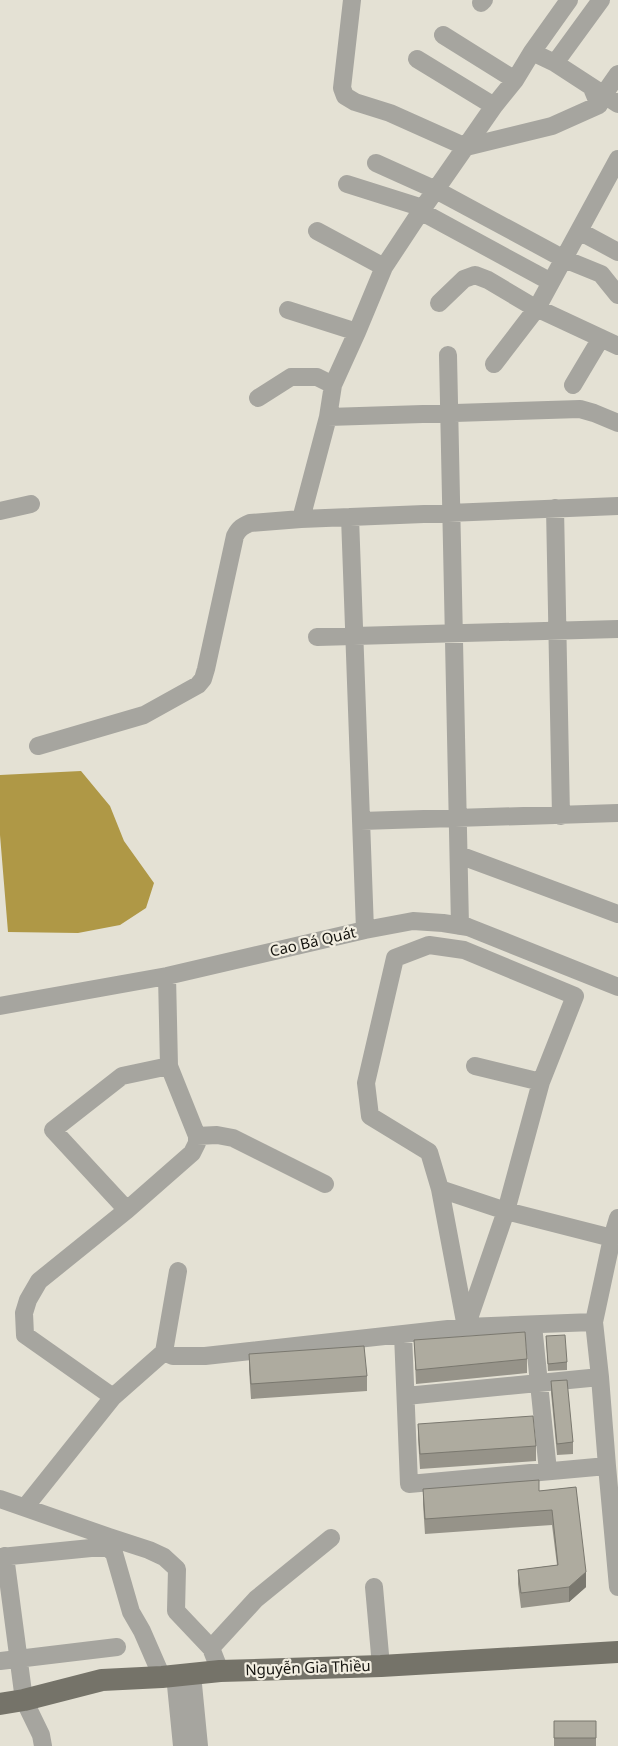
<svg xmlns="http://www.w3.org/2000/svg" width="618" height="1746" font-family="'Noto Sans',sans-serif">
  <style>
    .water { fill: #af9846 }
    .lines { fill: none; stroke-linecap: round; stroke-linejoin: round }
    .minor { stroke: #a6a59f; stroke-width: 18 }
    .major { stroke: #757369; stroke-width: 22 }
    .wall { fill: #969389 }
    .shaded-wall { fill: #7a786f }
    .building { fill: #aeab9f; stroke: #7a786f }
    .labels { text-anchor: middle; stroke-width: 4.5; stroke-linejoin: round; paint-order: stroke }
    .street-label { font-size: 15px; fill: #15140f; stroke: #f2eee1 }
  </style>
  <rect width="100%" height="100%" fill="#e4e1d4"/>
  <!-- water -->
  <path class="water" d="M81,771l29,35 14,35 30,42 -8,25 -26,17 -42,8 -70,-1 -8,-97v-60z"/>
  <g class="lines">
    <!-- minor -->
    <path class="minor" d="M352,0l-10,88 3,8 10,6 35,11 76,34 86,-21 47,-21 -7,-17
      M481,3l3,-3
      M443,35l72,45
      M532,52l23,11 63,41
      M417,59l77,47
      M555,63l46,-63
      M604,94l14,-20
      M376,163l60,27 128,69 37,15 17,21
      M347,184l76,24
      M422,212l129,70
      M317,231l67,36
      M579,231l39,21
      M439,303l25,-24 11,-4 13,5 42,25 88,41
      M288,310l69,22
      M448,355l12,571
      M494,364l43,-56 81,-149
      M573,385l28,-47
      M258,398l33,-21h26l16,8
      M328,417l252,-8 14,4 24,10
      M555,508l6,308
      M0,511l31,-7
      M350,517l15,413
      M301,519l27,-102 5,-32 24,-53 27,-65 39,-59 71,-102 21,-26 17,-28 37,-52
      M317,637l301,-8
      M38,746l106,-31 54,-30 5,-6 3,-10 29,-133c4,-8 8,-10 15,-13l51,-4 317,-13
      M361,821l257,-8
      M459,855l159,59
      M429,945l35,5 111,46 -34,86 -35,129 -40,116 -26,-138 -11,-37 -59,-36 -4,-33 29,-125z
      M0,1006l167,-30 198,-46 48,-9 30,2 25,4 150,60
      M475,1066l66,16
      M197,1136l20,-1 16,3 92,46
      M440,1189l66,22 106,27
      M127,1210l-74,-80 69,-54 47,-10
      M618,1218l-6,20 -18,84 6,55 7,89 11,121
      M533,1325l15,146
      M403,1334l6,150 198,-18
      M164,1352l14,-81
      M406,1396l194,-19
      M113,1397l-88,-62 -1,-22 4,-13 11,-19 88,-71 65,-57 5,-10v-7l-28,-70 -2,-90
      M0,1499l109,38 40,13 15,7 13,12 -1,42 35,37 9,23
      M26,1506l87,-109 51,-45 9,4h32l261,-29 128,-5
      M5,1556l19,144 17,35 2,11
      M0,1557l91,-9h17l6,5 17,59 11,19 20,46
      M374,1587l7,79
      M211,1648l45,-49 75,-61
      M0,1661l117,-14
      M192,1674l7,72
      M175,1675l7,71"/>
    <!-- major -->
    <path class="major" d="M0,1704l24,-4 78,-20 60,-3 58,-6 161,-5 237,-14"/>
  </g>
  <!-- wall -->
  <path class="wall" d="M546,1336l21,26v8l-19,1z
    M414,1340l113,19v14l-111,11z
    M249,1354l118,22v15l-116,8 -2,-30z
    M551,1381l22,61v12l-16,1 -6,-62z
    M418,1424l118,22v15l-116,8 -2,-30z
    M576,1487l10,100 -17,15 -48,6 -3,-24v-14l39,-5 -5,-40 -127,9 -2,-30v-15l116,2z
    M554,1721h42v25h-42z"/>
  <!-- shaded-wall -->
  <path class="shaded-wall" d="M586,1572v15l-17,15v-15z"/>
  <!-- building -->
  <path class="building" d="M525,1332l2,27 -111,11 -2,-30z
    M565,1335l2,27 -19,2 -2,-28z
    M364,1346l3,30 -116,8 -2,-30z
    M567,1380l6,62 -16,2 -6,-63z
    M533,1416l3,30 -116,8 -2,-30z
    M539,1480v11l37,-4 10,85 -17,15 -48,6 -3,-23 40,-5 -6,-55 -127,9 -2,-30z
    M554,1721h42v17h-42z"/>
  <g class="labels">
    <!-- street labels -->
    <g class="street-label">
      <text transform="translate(313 942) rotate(-13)" y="5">Cao Bá Quát</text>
      <text transform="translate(308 1668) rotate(-2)" y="5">Nguyễn Gia Thiều</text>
    </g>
  </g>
</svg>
